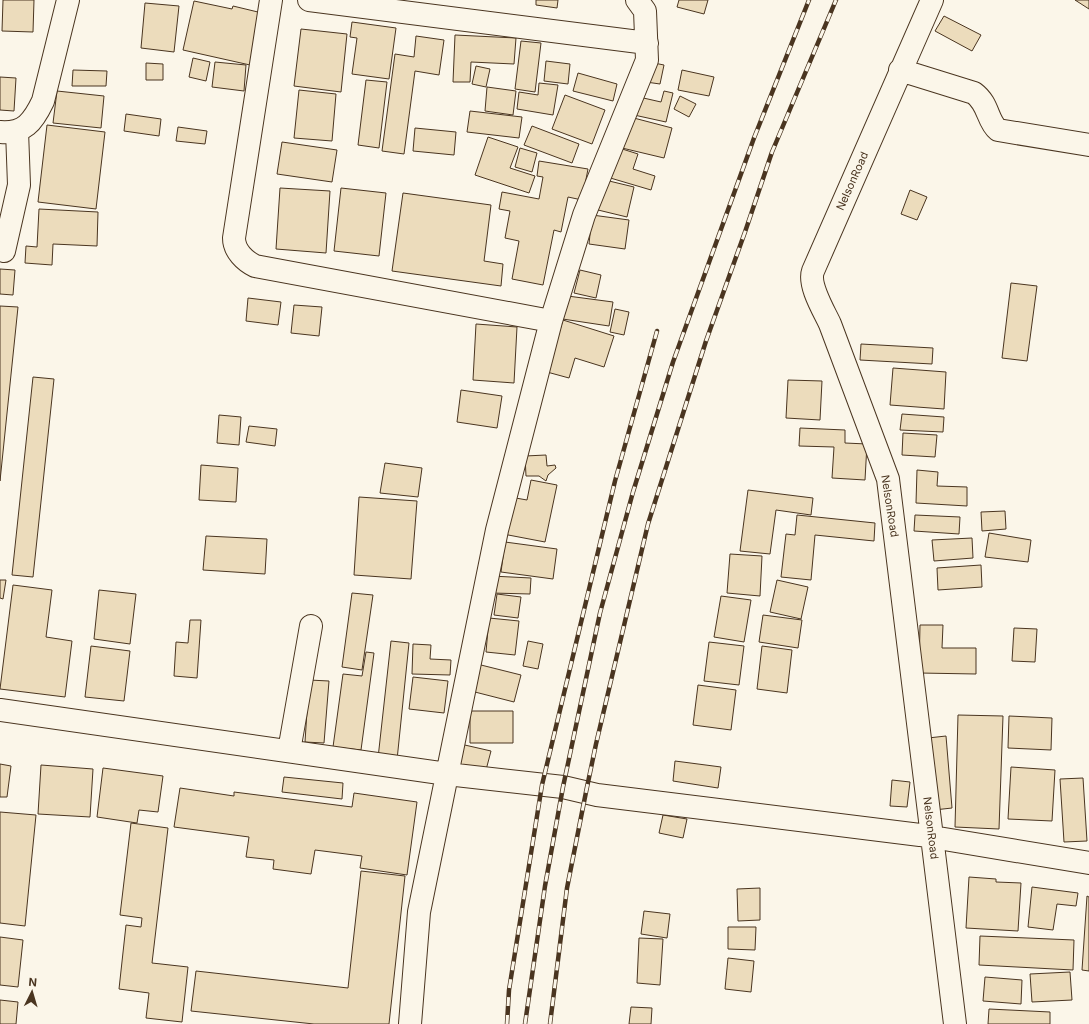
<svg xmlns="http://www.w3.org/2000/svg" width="1089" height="1024" font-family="Inter,sans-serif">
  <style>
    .building { fill: #ecdcbc; stroke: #4a3520 }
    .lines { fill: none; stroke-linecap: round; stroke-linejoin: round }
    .street-casing { stroke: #4a3520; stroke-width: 24 }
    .street { stroke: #fbf6e9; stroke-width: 22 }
    .rail-casing { stroke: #4a3520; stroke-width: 4.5 }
    .rail { stroke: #fbf6e9; stroke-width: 3; stroke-dasharray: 9; stroke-linecap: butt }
    .labels { text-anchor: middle; stroke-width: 3; stroke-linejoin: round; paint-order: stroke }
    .street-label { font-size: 11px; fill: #4a3520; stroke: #fbf6e9 }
  </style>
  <rect width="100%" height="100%" fill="#fbf6e9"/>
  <!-- building -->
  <path class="building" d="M3,0h31l-1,32 -31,-1z
    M536,0h22l-1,8 -21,-3z
    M679,0h29l-4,14 -27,-7z
    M1075,0h14v9z
    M194,1l38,8 1,-3 29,7 -12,52 -67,-15z
    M145,3l34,3 -5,46 -33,-4z
    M944,16l37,19 -9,16 -37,-20z
    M352,22l44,6 -7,51 -37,-5 5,-36 -7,-1z
    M301,29l46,5 -6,58 -47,-6z
    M455,35l61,3 -2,26 -43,-2 -1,20h-17z
    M416,36l28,4 -5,35 -24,-4 -11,83 -22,-3 13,-97 19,3z
    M521,41l20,2 -6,49 -20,-3z
    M193,58l17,4 -4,19 -17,-4z
    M546,61l24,3 -2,20 -24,-3z
    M215,62l31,3 -2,26 -32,-4z
    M649,62l15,3 -4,19 -14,-2z
    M146,63l17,1v16h-17z
    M476,66l14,3 -4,18 -14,-3z
    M73,70l34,1 -1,15h-34z
    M682,70l32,7 -5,19 -31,-6z
    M578,73l39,11 -4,17 -40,-10z
    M0,77l16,1 -2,33 -14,-1z
    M366,80l21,2 -8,66 -21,-3z
    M539,83l19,2 -5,30 -36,-6 2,-17 19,3z
    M487,87l29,4 -3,24 -28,-4z
    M299,90l37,4 -4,47 -38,-3z
    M57,91l47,5 -3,32 -48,-5z
    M664,91l9,2 -7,29 -32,-7 5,-18 22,5z
    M565,95l40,15 -13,34 -40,-15z
    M680,96l16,8 -7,13 -15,-8z
    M470,111l52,6 -3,21 -52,-6z
    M126,114l35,5 -2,17 -35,-5z
    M630,117l42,11 -8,30 -42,-10z
    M47,125l58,7 -9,77 -58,-7z
    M532,126l47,18 -7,19 -48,-18z
    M178,127l29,4 -2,13 -29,-3z
    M415,128l41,4 -2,23 -41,-4z
    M488,137l30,10 -8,21 25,8 -6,17 -54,-18z
    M282,142l55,8 -5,32 -55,-8z
    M616,147l22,7 -5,15 22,7 -4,14 -44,-13z
    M520,148l17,5 -5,19 -17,-5z
    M539,161l49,8 -6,31 -14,-3 -7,35 -7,-2 -11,55 -31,-6 7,-38 -14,-3 5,-27 -11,-2 3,-17 37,7 4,-22 -6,-1z
    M605,180l29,7 -7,30 -29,-7z
    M280,188l50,3 -4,62 -50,-4z
    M341,188l45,5 -7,63 -45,-5z
    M910,190l17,7 -10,23 -16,-6z
    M403,193l88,12 -7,56 19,3 -2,22 -109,-15z
    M39,209l59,3 -1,34 -44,-2 -1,21 -27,-2 1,-17 11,1z
    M592,215l37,5 -4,29 -36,-5z
    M0,269l15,1 -2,25 -13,-1z
    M580,270l21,5 -5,23 -22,-5z
    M1011,283l26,3 -10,75 -25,-3z
    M560,295l53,7 -4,24 -53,-8z
    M248,298l33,4 -3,23 -32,-4z
    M294,305l28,2 -3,29 -28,-3z
    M0,306l18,1 -18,174z
    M615,309l14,3 -5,23 -14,-3z
    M563,320l51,16 -10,31 -29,-9 -6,20 -22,-6z
    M476,324l41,3 -3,56 -41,-3z
    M861,344l72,4 -1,16 -72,-4z
    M893,368l53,4 -2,37 -54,-4z
    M33,377l21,2 -21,198 -21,-2z
    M788,380l34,1 -2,39 -34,-2z
    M461,390l41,6 -5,32 -40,-6z
    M902,414l42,3 -1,15 -43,-2z
    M219,415l22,2 -2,28 -22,-2z
    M249,426l28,3 -2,17 -29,-4z
    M800,428l45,2v13l22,1 -2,36 -33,-2 2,-31 -35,-1z
    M903,433l34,2 -2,22 -33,-2z
    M546,455l1,11 8,-1 1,3 -8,7 -2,6 -7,-5h-13l-1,-20z
    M385,463l37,5 -4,29 -38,-4z
    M201,465l37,3 -2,34 -37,-2z
    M917,470l21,2 -1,14 30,1v19l-51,-3z
    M531,480l26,5 -12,57 -42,-8 7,-37 17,3z
    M748,490l65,8 -2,17 -35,-5 -6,44 -30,-3z
    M359,497l58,4 -6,78 -57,-4z
    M1005,511l1,18 -24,2 -1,-19z
    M797,515l78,8 -1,18 -59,-6 -4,45 -30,-3 5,-43 9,1z
    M915,515l45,2 -1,17 -45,-3z
    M989,533l42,7 -3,22 -43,-5z
    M206,536l61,3 -2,35 -62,-4z
    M972,538l1,20 -39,3 -2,-21z
    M505,542l52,7 -4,30 -52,-7z
    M730,554l32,2 -2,40 -33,-3z
    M981,565l1,22 -44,3 -1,-22z
    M491,576l40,2 -1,16 -39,-1z
    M0,580h6l-3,19 -3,-1z
    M777,580l31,7 -7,32 -31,-7z
    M13,585l39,5 -6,47 26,4 -7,56 -65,-8z
    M99,590l37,4 -6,50 -36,-5z
    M352,593l21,2 -11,75 -20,-3z
    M497,594l24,3 -3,21 -24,-3z
    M721,596l30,4 -7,42 -30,-5z
    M763,615l39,5 -4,28 -39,-6z
    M489,618l30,3 -4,34 -29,-3z
    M190,620h11l-4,58 -23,-2 2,-34 12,1z
    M920,625h23l-1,23h34v26l-57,-1z
    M1014,628l23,1 -2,33 -23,-1z
    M391,641l18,2 -12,117 -19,-2z
    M528,641l15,3 -5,25 -15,-3z
    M709,642l35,4 -5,39 -35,-4z
    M413,644l18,1 -1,14 21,1 -1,15 -38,-1z
    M91,646l39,5 -6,50 -39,-4z
    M762,646l30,4 -5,43 -30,-4z
    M366,652l8,1 -13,97 -28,-3 10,-73 19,2z
    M477,664l44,11 -7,27 -43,-11z
    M413,677l35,4 -4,32 -35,-4z
    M309,680l20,1 -5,62 -19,-1z
    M698,685l38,5 -5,40 -38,-5z
    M470,711h43v32h-43z
    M958,715l45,1 -4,113 -44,-2z
    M1009,716l43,2 -1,32 -43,-2z
    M946,736l6,72 -18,2 -6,-72z
    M456,743l35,8 -5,19 -35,-8z
    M675,761l46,6 -3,21 -45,-7z
    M0,764l11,2 -4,31h-7z
    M41,765l52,4 -3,48 -52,-3z
    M1011,767l44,3 -3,51 -44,-2z
    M103,768l60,8 -5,36 -19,-2 -2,13 -40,-6z
    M284,777l59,6 -1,16 -60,-7z
    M1083,778l4,63 -23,1 -4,-63z
    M892,780l18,2 -3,25 -17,-1z
    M180,788l54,8v-4l118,15 2,-14 63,9 -10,73 -47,-7 2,-12 -47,-6 -4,24 -38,-5 1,-9 -28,-3 3,-20 -75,-10z
    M0,812l36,3 -11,111 -25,-3z
    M663,815l24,4 -4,19 -24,-5z
    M131,823l37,5 -16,135 36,4 -6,55 -36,-4 3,-25 -30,-4 7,-64 15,2 1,-9 -22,-3z
    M361,871l44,5 -16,148h-75l-123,-13 5,-40 152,17z
    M969,877l27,2v3l25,1 -3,48 -52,-3z
    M1032,887l46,6 -2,13 -19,-2 -4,26 -25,-3z
    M760,888v32l-22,1 -1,-32z
    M1087,896l2,1v74l-7,-1z
    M644,911l26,3 -3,24 -26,-4z
    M728,927h28l-1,23 -27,-1z
    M980,936l94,4 -1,30 -94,-5z
    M0,937l23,3 -5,47 -18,-2z
    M639,938l24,1 -3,46 -23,-2z
    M728,958l26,3 -3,31 -26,-3z
    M1070,972l2,28 -40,2 -2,-28z
    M985,977l37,3 -1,24 -38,-3z
    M0,1000l18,2 -2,22h-16z
    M631,1007l21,1 -1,16h-22z
    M989,1009l61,3v12h-62z"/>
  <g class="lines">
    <!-- street casing -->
    <g class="street-casing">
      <path id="street" d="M271,0l-37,238c0,13 11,23 21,28l296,55
        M309,0l338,43
        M932,0l-119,271c-5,14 11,40 17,53l58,155 67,545
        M900,70l74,23c15,11 13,28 24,37l91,15
        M0,132c24,2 33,-10 43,-31l25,-101
        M4,251l15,-66 -2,-54
        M0,710l447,64 116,13 34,8 323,40 169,28
        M289,751l22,-125
        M410,1024l9,-112 78,-382 54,-209 33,-106 63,-155 -2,-49 -8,-11"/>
    </g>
    <!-- street -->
    <use href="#street" class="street"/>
    <!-- rail casing -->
    <g class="rail-casing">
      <path id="rail" d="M507,1024l2,-34 33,-205 73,-304 42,-150
        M525,1024l20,-138 18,-99 37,-174 33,-121 40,-130 81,-224 55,-138
        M550,1024l17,-136 19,-96 10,-48 52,-220 58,-183 39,-109 27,-80 64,-152"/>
    </g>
    <!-- rail -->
    <use href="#rail" class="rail"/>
  </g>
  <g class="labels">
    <!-- street labels -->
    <g class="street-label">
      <text transform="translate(852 181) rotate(-66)" y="4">NelsonRoad</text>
      <text transform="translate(890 506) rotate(81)" y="4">NelsonRoad</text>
      <text transform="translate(931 828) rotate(83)" y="4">NelsonRoad</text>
    </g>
  </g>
  <!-- north arrow -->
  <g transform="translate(32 992) rotate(5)" stroke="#fbf6e9" stroke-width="3" paint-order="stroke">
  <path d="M0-3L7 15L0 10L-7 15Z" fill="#4a3520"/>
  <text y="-6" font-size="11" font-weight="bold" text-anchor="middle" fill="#4a3520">N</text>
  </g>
</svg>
